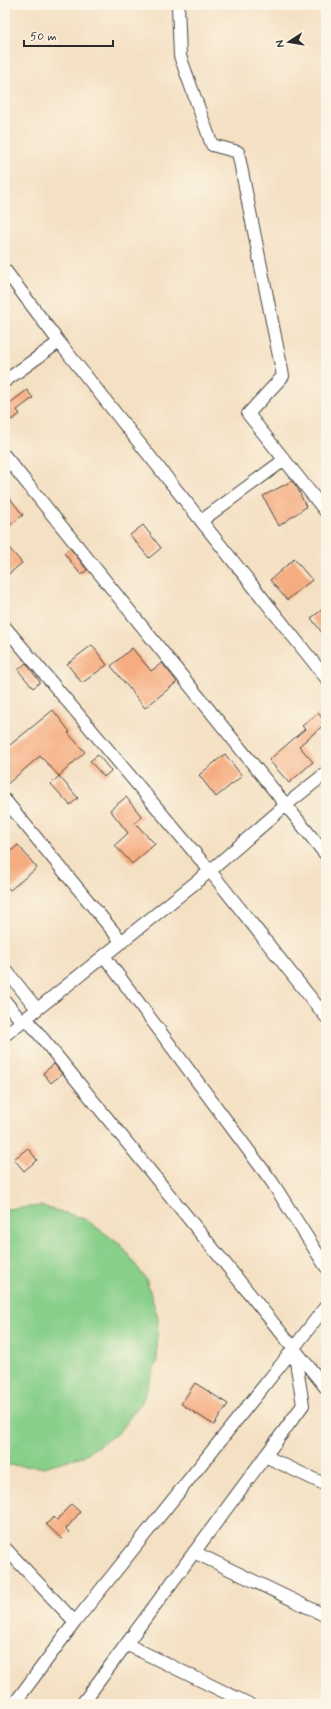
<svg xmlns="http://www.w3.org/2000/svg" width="331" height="1709" font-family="Mynerve,sans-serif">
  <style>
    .green { fill: #88cf8a; stroke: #5a7d5a }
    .building { fill: #f5ac80 }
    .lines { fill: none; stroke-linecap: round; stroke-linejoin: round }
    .street-casing { stroke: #494642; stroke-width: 14 }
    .street { stroke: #fff; stroke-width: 12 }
  </style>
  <rect width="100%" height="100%" fill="#fcf5e5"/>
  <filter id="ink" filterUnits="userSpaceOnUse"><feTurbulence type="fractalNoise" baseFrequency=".025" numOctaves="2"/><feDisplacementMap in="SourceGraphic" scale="8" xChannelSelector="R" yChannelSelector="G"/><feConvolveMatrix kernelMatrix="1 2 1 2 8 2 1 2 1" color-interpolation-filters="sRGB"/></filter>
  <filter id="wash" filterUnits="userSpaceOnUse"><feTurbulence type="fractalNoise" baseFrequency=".012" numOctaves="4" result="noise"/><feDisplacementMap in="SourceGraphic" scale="16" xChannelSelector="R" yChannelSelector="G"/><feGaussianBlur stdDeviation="0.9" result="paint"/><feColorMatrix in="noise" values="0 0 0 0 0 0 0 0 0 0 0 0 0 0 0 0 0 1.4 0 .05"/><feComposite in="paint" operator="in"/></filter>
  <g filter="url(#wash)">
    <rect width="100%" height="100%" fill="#f4e0c3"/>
    <!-- green -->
    <path class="green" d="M42,1206l43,13 36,26 25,34 12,39 -1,42 -14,40 -25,33 -35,23 -40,11 -38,-2v-256z"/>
    <g id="blocks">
      <!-- building -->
      <path class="building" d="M27,390l6,8 -16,12 3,4 -8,6 -7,-9v-4z
        M292,481l5,6 9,20 -27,19 -16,-30z
        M5,492l18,23 -18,14z
        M143,525l18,23 -12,10 -19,-23z
        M5,543l17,20 -17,14z
        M70,548l17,22 -6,5 -17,-22z
        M294,559l18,21 -25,20 -17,-20z
        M326,607v31l-15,-20z
        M92,645l15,20 -25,18 -15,-19z
        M132,648l19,23 11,-8 15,19 -32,26 -34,-42z
        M26,663l14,19 -7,6 -15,-18z
        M53,710l17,22 -2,1 17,19 -26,24 -19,-20 -35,30v-37z
        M318,713l8,10 -27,23 14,16 -24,21 -20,-23 36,-31 -3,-3z
        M225,754l17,22 -26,21 -17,-22z
        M98,755l13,16 -7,6 -14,-16z
        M59,776l19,22 -8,7 -19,-21z
        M126,797l16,20 -7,6 20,21 -23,20 -17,-19 13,-12 -18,-23z
        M18,845l19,23 -27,22 -5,-5v-29z
        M54,1064l8,10 -11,9 -8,-10z
        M28,1148l9,12 -13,11 -10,-12z
        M195,1383l33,21 -14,21 -33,-21z
        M71,1504l9,8 -14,17 3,3 -7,7 -16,-15 8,-7 3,3z"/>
    </g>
  </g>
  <g filter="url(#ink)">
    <use href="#blocks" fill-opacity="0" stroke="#494642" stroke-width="1"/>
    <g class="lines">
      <!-- street casing -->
      <g class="street-casing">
        <path id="street" d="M178,5l2,51 32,89 26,7 45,224 -35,38 78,98
          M5,270l54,72 267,336
          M5,381l54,-39
          M5,456l321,399
          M201,521l83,-61
          M5,627l205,244 116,146
          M5,800l117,142
          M104,956l168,226 54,85
          M5,969l32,40
          M5,1001l17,21
          M26,1018l300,370
          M5,1035l205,-164 76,-66 40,-32
          M265,1456l61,29
          M5,1548l70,74
          M194,1552l132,64
          M126,1644l123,60
          M14,1704l61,-82 208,-260 43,-56
          M82,1704l221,-299 -9,-56"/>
      </g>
      <!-- street -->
      <use href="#street" class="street"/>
    </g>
  </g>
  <!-- margin -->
  <rect width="331" height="1709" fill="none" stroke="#fcf5e5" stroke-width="20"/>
  <!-- north arrow -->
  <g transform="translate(289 42) rotate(258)" stroke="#fcf5e5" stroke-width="3" paint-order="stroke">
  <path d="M0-3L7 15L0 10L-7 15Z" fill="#2b2b2b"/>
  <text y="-6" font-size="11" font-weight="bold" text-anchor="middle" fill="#2b2b2b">N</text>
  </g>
  <!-- scale -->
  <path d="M24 40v6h89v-6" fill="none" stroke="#2b2b2b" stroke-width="2"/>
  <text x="30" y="40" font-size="12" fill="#2b2b2b" stroke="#fcf5e5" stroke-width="3" paint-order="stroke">50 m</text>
</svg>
